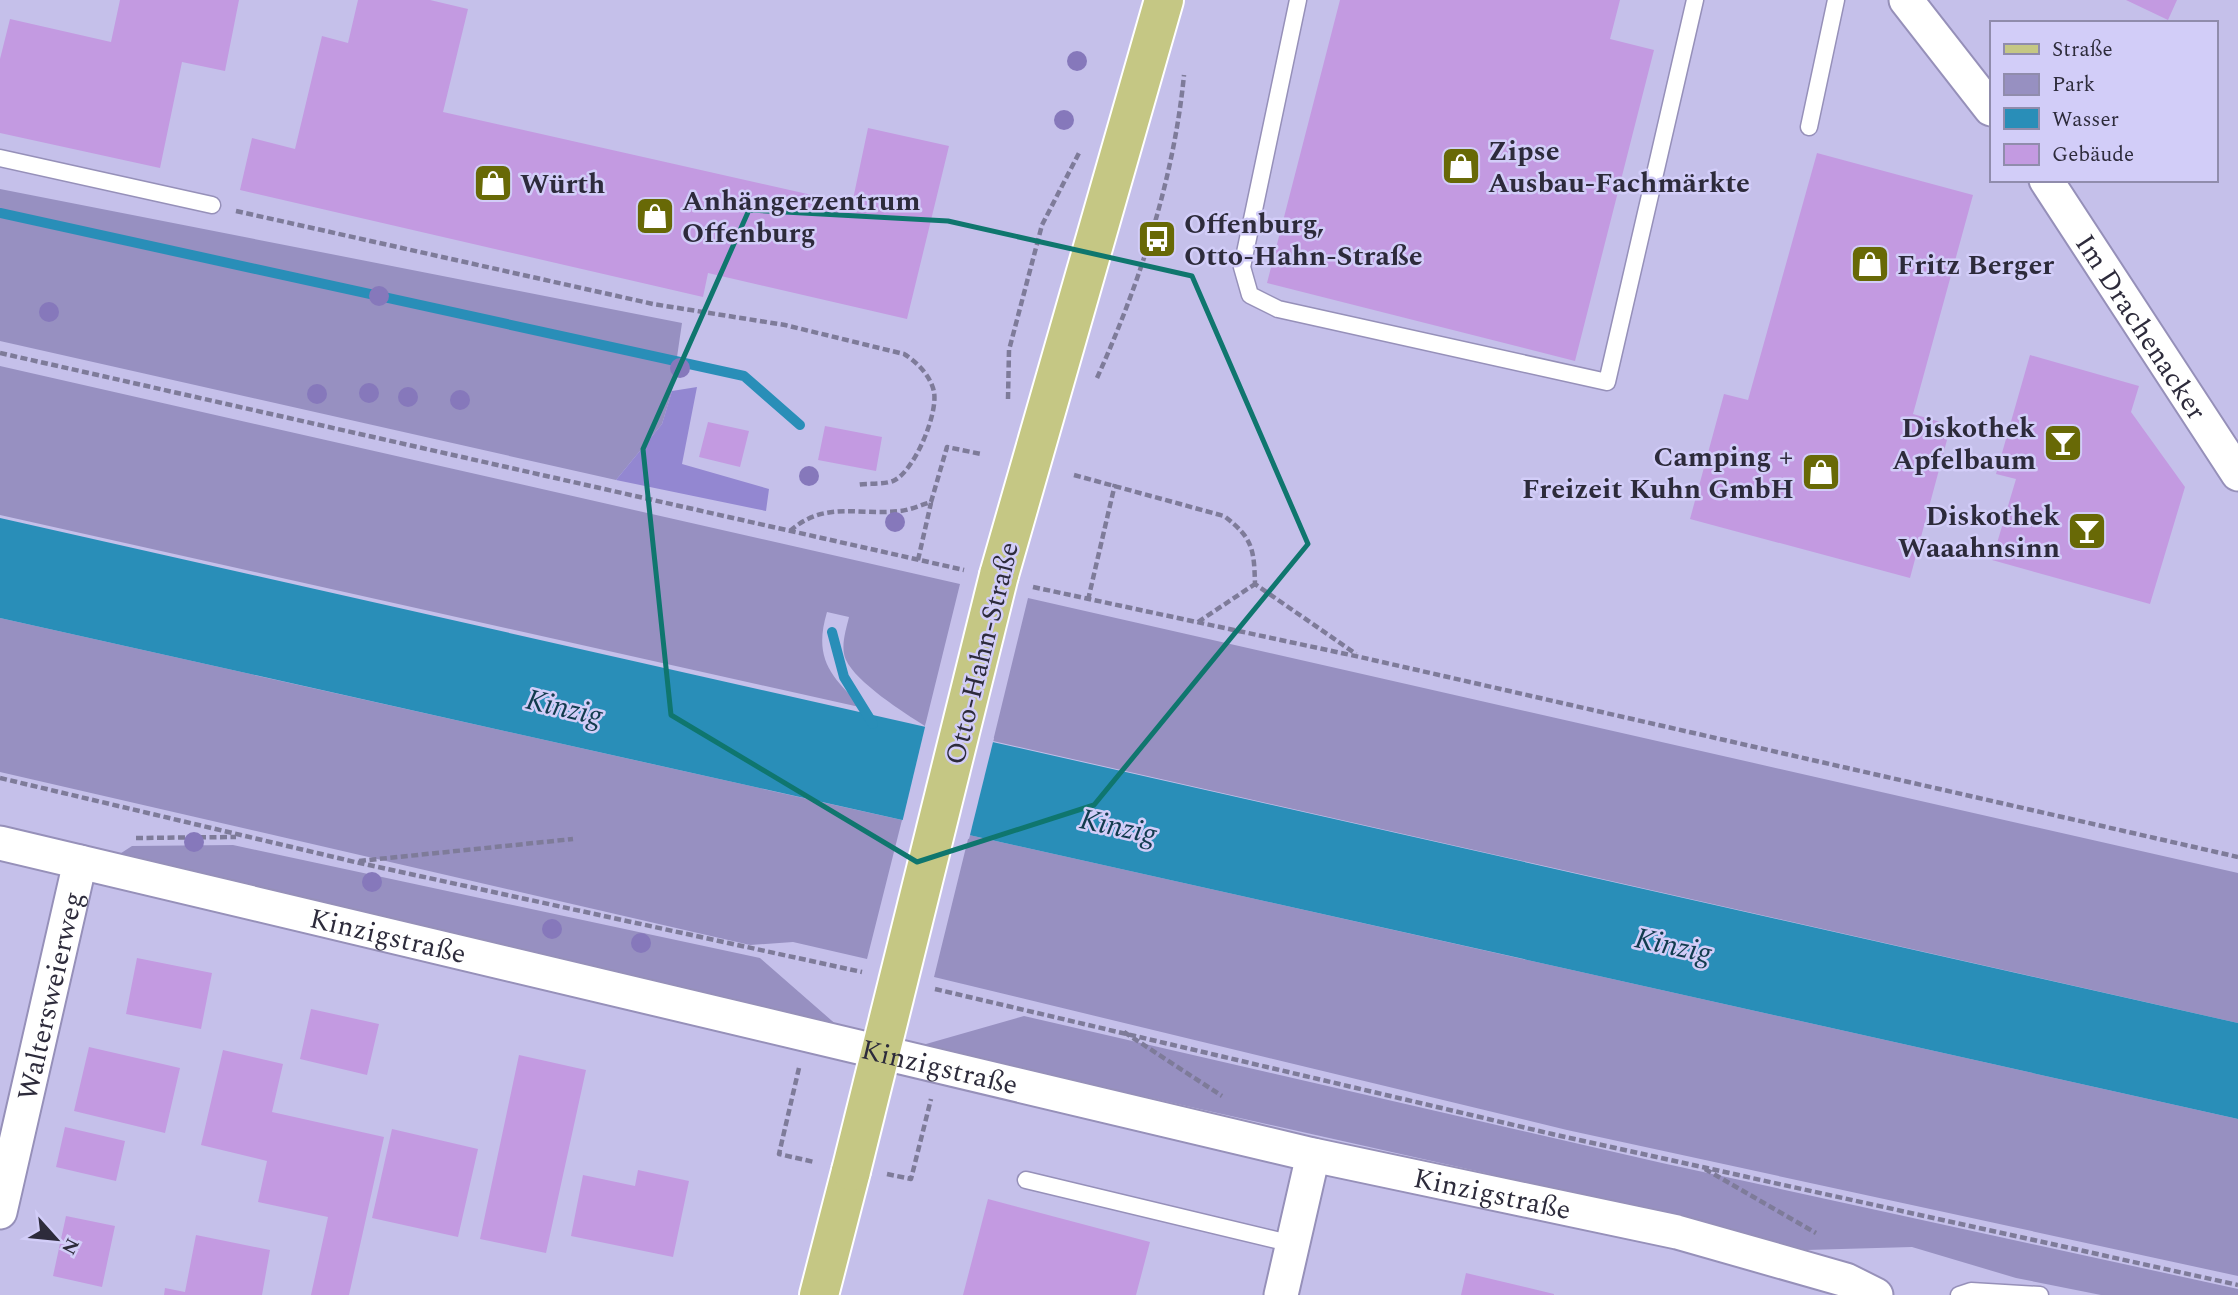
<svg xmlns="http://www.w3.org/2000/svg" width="2238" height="1295" font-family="Spectral,serif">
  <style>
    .green { fill: #9790c1 }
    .forest { fill: #9387d1 }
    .water { fill: #298eb8 }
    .pier { fill: #c5c0ea }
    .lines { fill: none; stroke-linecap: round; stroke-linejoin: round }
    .stream { stroke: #298eb8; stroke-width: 10 }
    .building { fill: #c39ae1 }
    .lane-casing { stroke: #9690b9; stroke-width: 19 }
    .street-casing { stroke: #9690b9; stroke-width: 37 }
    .primary-casing { stroke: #fff; stroke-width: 42 }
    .path { stroke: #7e7b99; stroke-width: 4.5; stroke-dasharray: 7 3.5; stroke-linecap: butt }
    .lane { stroke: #fff; stroke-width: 16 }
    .street { stroke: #fff; stroke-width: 33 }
    .primary { stroke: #c5c784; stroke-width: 38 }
    .primary-bridge-casing { stroke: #fff; stroke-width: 42; stroke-linecap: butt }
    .primary-bridge { stroke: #c5c784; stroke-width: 38 }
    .tree { fill: #8678bb }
    .marked { fill: none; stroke: #0f766e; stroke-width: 5; stroke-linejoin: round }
    .labels { text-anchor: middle; stroke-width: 5; stroke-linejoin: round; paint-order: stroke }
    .poi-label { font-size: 28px; font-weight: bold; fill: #2d2b3b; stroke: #d2cdf8; text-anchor: start }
    .street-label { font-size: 28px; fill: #2d2b3b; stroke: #d2cdf8 }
    .water-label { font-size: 30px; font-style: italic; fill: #113b4d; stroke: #d2cdf8 }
  </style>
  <rect width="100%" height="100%" fill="#c5c0ea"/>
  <!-- green -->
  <path class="green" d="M0,189l682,134 -10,68 -10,33 -46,56 -616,-139z
    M0,366l960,218 -35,142c-21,-13 -69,-44 -79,-66 -6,-13 0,-30 3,-43l-22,-5c-14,47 4,65 37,96l-864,-193z
    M1028,598l1210,275v150l-1245,-282z
    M0,618l902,202 -35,139 -74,-17 -43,3 -750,-173z
    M969,835l1269,284v157l-671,-146 -633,-153z
    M233,845l527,113 79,69 -724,-170 17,-11z
    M1024,1016l638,147 576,126v6h-137l-85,-17 -104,-31 -106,3 -325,-78 -562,-126z"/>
  <!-- forest -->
  <path class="forest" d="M697,387l-15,77 87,25 -3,22 -150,-31 46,-56 10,-33z"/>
  <!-- water -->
  <path class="water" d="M0,518l2238,505v96l-2238,-501z"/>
  <!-- pier -->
  <path class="pier" d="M926,723l68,15 -25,101 -67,-16z"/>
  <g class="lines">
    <!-- stream -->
    <path class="stream" d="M0,213l744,163 56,49
      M832,632l12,45 29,47"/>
  </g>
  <!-- building -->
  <path class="building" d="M120,0h119l-14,71 -43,-9 -22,106 -160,-35v-74l10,-40 101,23z
    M358,0h72l38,9 -25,103 409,92 16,-76 81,18 -42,173 -199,-46 -5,24 -463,-107 12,-52 43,11 27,-113 26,7z
    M1340,0h280l-10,39 44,11 -79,311 -308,-78z
    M2126,0h51l-9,20z
    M1817,153l156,42 -60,219 38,11 -41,153 -220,-59 34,-125 24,6z
    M2030,355l109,31 -8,26 54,75 -35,117 -158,-44 24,-81 -20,-5z
    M708,422l41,9 -9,36 -41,-10z
    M825,426l57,11 -6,34 -58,-11z
    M137,958l75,15 -11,56 -75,-15z
    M311,1009l68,15 -12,51 -67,-16z
    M89,1047l91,21 -15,65 -91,-22z
    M223,1050l60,14 -11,48 112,25 -35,158h-38l17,-78 -70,-15 9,-41 -66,-16z
    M519,1055l67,15 -40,183 -66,-14z
    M65,1127l60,14 -9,40 -60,-14z
    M392,1129l86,20 -20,88 -86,-19z
    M638,1170l51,11 -16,76 -102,-21 12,-61 52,11z
    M988,1199l162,43 -14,53h-173z
    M66,1216l49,10 -13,61 -49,-11z
    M196,1235l74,15 -8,45h-98l1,-7 20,4z
    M1466,1273l88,21v1h-93z"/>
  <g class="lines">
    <!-- lane casing -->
    <g class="lane-casing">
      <path id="lane" d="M1298,0l-56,267 8,28 28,14 329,73 88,-382
        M1809,127l27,-127
        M0,158l212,47
        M1026,1180l267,64
        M1959,1295l12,-4 69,4"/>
    </g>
    <!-- street casing -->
    <g class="street-casing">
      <g id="street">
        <path d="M1906,0l85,109"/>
        <path id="s1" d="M2046,180l192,294"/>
        <path id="s2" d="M0,843l1313,312 364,77 169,48 30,15"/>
        <path id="s3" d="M0,1212l80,-350"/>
        <path d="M1281,1295l32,-140"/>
      </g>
    </g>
    <!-- primary casing -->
    <g class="primary-casing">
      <path id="primary" d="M999,575l165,-575
        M819,1295l32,-124"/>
    </g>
    <!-- path -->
    <path class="path" d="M236,211l417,93 132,21 119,29c12,7 27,22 30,38 4,22 -19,77 -39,88 -9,5 -27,3 -38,5
      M0,353l964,217
      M1097,378c43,-95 77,-200 87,-303
      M1008,399l1,-49 33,-125 38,-74
      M1074,475l150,41c29,22 30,33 31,68l101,70
      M790,531c35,-31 69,-15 110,-20 10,-1 21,-6 31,-9l16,-55 34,7
      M918,560l13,-57
      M1033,587l327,70 878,200
      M1088,600l27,-116
      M1198,622l57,-38
      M0,778l355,84 507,110
      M136,838l100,-1
      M359,861l214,-22
      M935,989l617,145 686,151
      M1124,1032l98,64
      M799,1068l-20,86 35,8
      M1705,1169l111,64
      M887,1174l24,5 20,-80"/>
    <!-- lane -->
    <use href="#lane" class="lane"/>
    <!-- street -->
    <use href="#street" class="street"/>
    <!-- primary -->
    <use href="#primary" class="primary"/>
    <!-- primary-bridge casing -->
    <g class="primary-bridge-casing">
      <path id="primary-bridge" d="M851,1171l148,-596"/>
    </g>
    <!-- primary-bridge -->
    <use href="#primary-bridge" class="primary-bridge"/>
  </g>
  <!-- trees -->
  <g class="tree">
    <circle cx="1077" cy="61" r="10"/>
    <circle cx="1064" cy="120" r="10"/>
    <circle cx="379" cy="296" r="10"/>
    <circle cx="49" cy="312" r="10"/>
    <circle cx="680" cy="368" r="10"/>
    <circle cx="369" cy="393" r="10"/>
    <circle cx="317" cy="394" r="10"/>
    <circle cx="408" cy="397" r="10"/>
    <circle cx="460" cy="400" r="10"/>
    <circle cx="809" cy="476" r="10"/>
    <circle cx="895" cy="522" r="10"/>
    <circle cx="194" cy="842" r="10"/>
    <circle cx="372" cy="882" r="10"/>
    <circle cx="552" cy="929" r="10"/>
    <circle cx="641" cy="943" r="10"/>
  </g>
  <!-- marked area -->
  <path class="marked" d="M749,210l199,11 244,55 116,268 -214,261 -177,57 -246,-147 -28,-266z"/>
  <!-- icons -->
  <defs>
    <g id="shop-square" transform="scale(2.0125)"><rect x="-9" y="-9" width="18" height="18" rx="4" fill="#686906" stroke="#d2cdf8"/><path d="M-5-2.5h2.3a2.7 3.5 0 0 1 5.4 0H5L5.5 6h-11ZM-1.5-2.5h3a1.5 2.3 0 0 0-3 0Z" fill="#fff"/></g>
    <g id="bus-square" transform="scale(2.0125)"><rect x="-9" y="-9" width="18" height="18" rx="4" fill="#686906" stroke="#d2cdf8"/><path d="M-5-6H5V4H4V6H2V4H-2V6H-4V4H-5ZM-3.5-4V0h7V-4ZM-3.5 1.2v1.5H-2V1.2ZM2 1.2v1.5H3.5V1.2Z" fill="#fff"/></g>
    <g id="bar-square" transform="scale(2.0125)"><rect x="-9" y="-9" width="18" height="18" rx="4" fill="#686906" stroke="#d2cdf8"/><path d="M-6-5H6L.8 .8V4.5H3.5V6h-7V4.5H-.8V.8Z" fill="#fff"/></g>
  </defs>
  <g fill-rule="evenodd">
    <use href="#shop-square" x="1461" y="166"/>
    <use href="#shop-square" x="493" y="183"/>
    <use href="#shop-square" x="655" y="216"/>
    <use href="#bus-square" x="1157" y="239"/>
    <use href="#shop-square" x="1870" y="264"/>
    <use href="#bar-square" x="2063" y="443"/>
    <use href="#shop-square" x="1821" y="472"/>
    <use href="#bar-square" x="2087" y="531"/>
  </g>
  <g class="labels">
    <!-- poi labels -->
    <g class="poi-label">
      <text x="1488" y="160">Zipse<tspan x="1488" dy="32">Ausbau-Fachmärkte</tspan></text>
      <text x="520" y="193">Würth</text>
      <text x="682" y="210">Anhängerzentrum<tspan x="682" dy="32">Offenburg</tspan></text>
      <text x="1184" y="233">Offenburg,<tspan x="1184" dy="32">Otto-Hahn-Straße</tspan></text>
      <text x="1897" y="274">Fritz Berger</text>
      <text x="2036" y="437" text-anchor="end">Diskothek<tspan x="2036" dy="32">Apfelbaum</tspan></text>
      <text x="1794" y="466" text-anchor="end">Camping +<tspan x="1794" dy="32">Freizeit Kuhn GmbH</tspan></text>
      <text x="2060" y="525" text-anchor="end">Diskothek<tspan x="2060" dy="32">Waaahnsinn</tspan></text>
    </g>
    <!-- street labels -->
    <g class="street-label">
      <text dy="10" stroke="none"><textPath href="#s1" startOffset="175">Im Drachenacker</textPath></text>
      <text transform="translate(981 653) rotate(-76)" y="10">Otto-Hahn-Straße</text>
      <text dy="10" stroke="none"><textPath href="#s2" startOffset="399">Kinzigstraße</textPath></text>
      <text dy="10" stroke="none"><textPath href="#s3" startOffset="222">Waltersweierweg</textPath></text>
      <text dy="10" stroke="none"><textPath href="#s2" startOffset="966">Kinzigstraße</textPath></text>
      <text dy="10" stroke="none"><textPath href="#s2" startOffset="1533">Kinzigstraße</textPath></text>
    </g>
    <!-- water labels -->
    <g class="water-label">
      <text transform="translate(564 707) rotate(13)" y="10">Kinzig</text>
      <text transform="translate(1118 826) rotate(12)" y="10">Kinzig</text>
      <text transform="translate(1673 945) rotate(12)" y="10">Kinzig</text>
    </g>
  </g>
  <!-- legend -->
  <rect x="1990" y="21" width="228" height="161" fill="#d2cdf8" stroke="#908cac" stroke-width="2"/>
  <rect x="2004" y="44" width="35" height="10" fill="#c5c784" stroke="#908cac" stroke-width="2"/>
  <text x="2052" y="56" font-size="21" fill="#2d2b3b">Straße</text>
  <rect x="2004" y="74" width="35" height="21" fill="#9790c1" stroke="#908cac" stroke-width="2"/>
  <text x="2052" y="91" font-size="21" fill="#2d2b3b">Park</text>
  <rect x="2004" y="108" width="35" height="21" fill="#298eb8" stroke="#908cac" stroke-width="2"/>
  <text x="2052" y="126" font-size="21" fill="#2d2b3b">Wasser</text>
  <rect x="2004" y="144" width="35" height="21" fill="#c39ae1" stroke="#908cac" stroke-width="2"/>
  <text x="2052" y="161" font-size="21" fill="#2d2b3b">Gebäude</text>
  <!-- north arrow -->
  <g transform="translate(56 1239) rotate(117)" stroke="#d2cdf8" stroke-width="5" paint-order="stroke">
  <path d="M0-5L12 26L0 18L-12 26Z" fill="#2d2b3b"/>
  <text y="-10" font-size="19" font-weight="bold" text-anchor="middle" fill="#2d2b3b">N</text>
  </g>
</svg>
